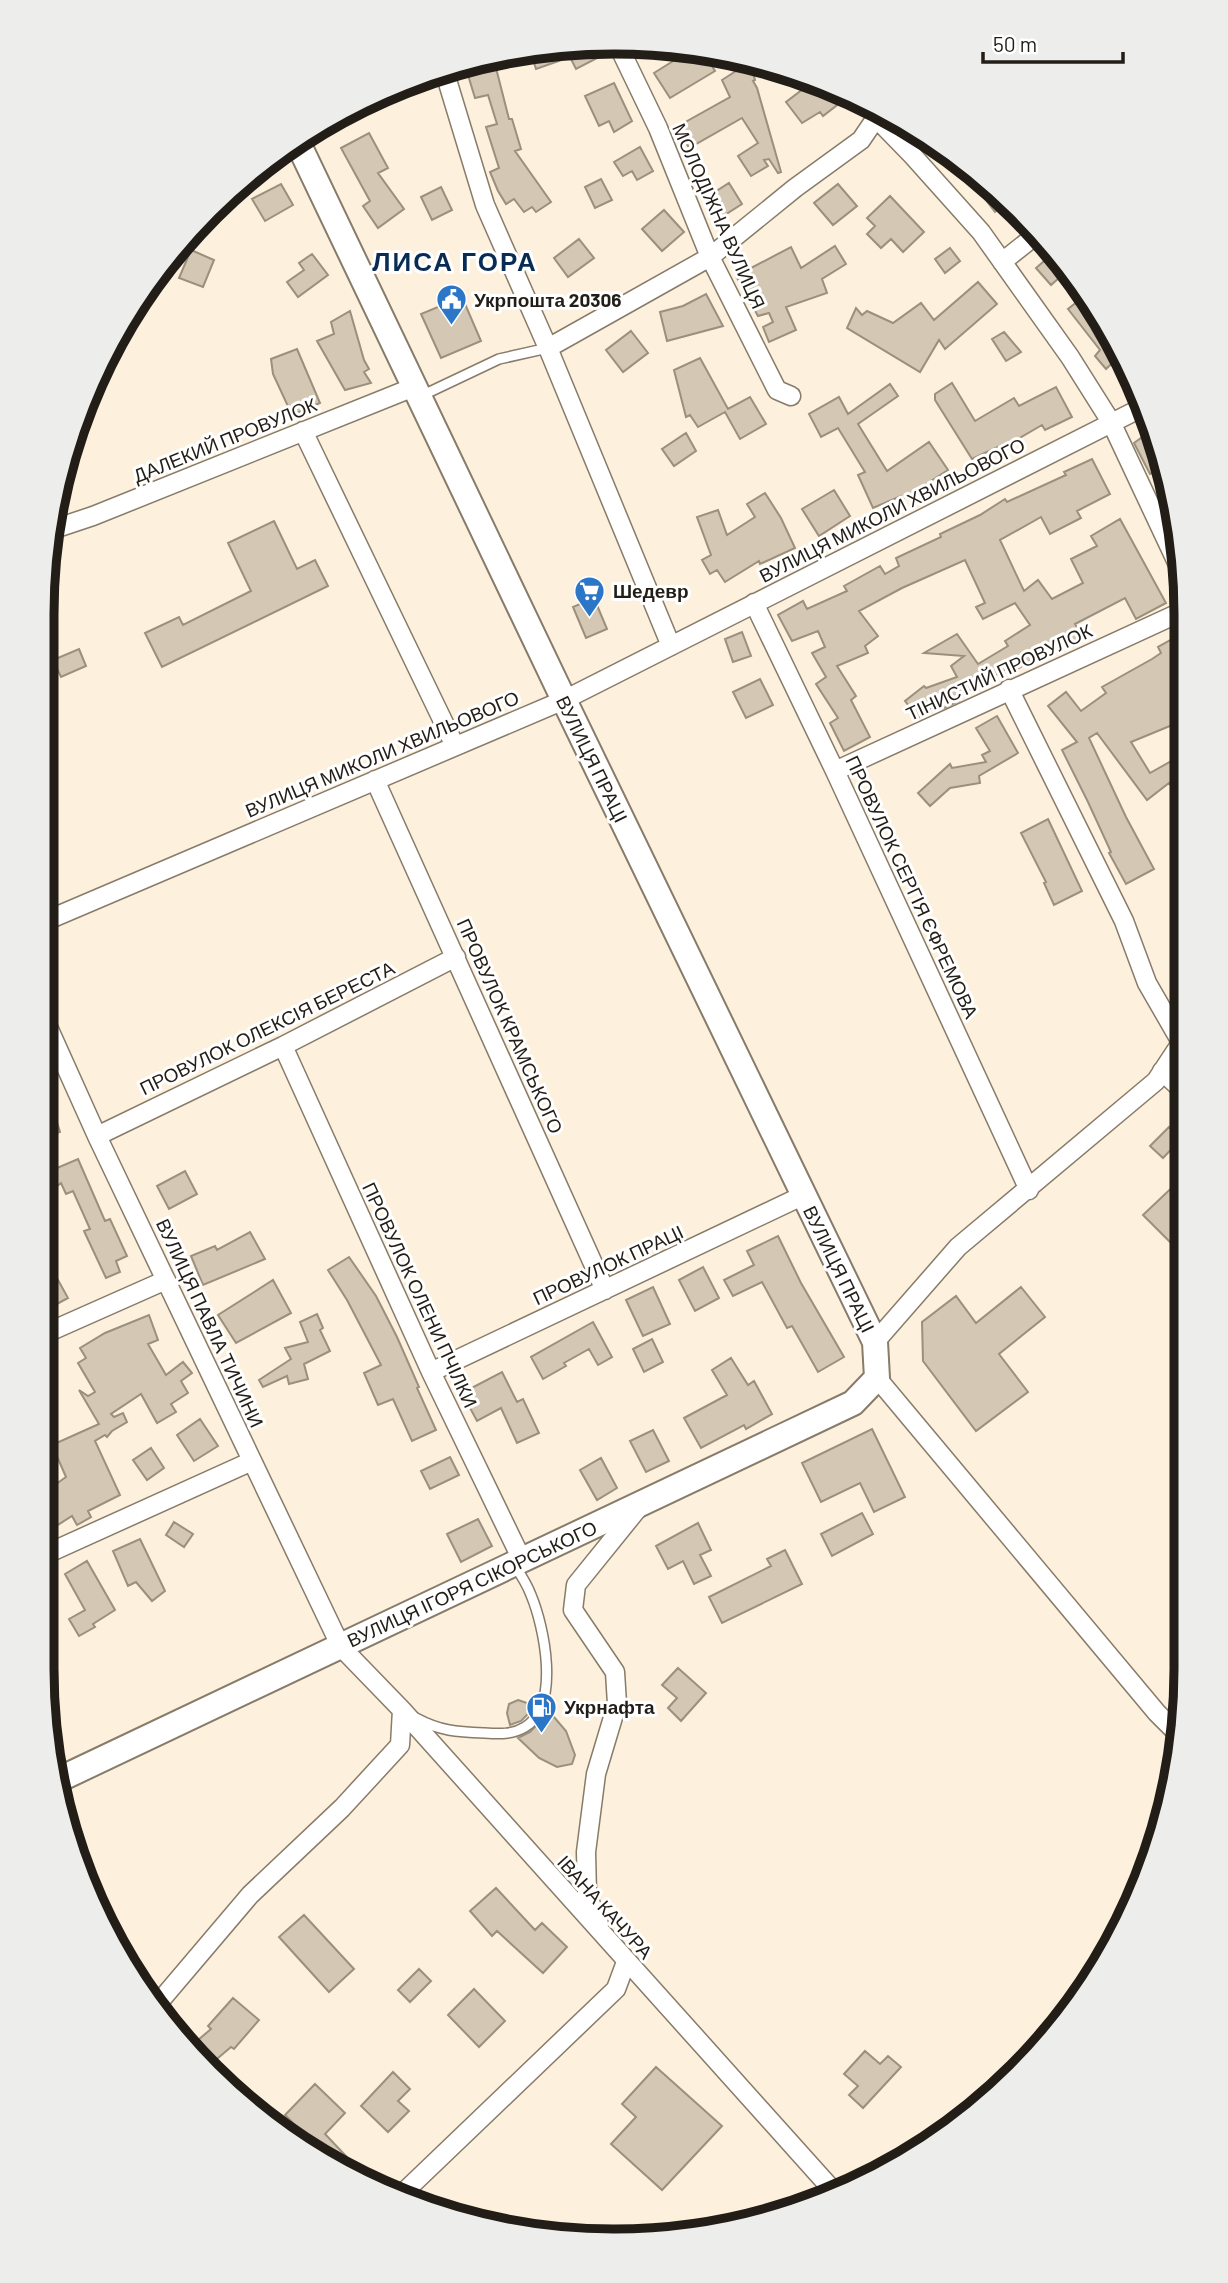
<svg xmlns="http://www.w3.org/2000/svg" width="1228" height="2283" viewBox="0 0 1228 2283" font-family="Barlow,sans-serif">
<rect width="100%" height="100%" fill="#fdf0dc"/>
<path fill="#d4c7b4" stroke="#9b8f7d" stroke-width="2" d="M576,43L598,44L603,55L576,69L570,57L536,69L531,53Z
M694,48L702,50L715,71L670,98L654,73Z
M750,62L755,80L753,81L757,88L781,172L778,173L769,159L764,160L768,166L751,176L738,156L758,143L742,118L689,148L680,131V125L730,97L722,80Z
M496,68L509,119H512L521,149L515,151L551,202L536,212L532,207L524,212L514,199L506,204L498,191L490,172L499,168L486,127L497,124L488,95L475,98L468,75Z
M789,70L829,87L841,102L823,116L820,112L802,123L786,102L803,89Z
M614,83L632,121L614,132L609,121L599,126L585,96Z
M369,133L388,168L378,173L404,209L378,228L363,206L370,201L341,148Z
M640,147L653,171L637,180L632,171L623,176L614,162Z
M601,179L612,200L595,208L585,187Z
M729,183L742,204L720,218L707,197Z
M281,184L293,205L265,221L252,199Z
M838,184L857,206L833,225L814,203Z
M441,187L452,210L432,220L421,197Z
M994,187L1008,203L995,212L982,195Z
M890,196L924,232L903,252L891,239L881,248L867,234L875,226L867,218Z
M664,210L684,232L662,251L642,229Z
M579,239L594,258L568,277L554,258Z
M835,246L846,264L822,279L827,293L786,307L796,330L769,342L763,327L773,322L769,313L758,316L736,276L791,247L801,268Z
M950,248L960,261L945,273L935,259Z
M191,250L214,260L203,287L179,278Z
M312,254L328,275L298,297L287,282L304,270L299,263Z
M1052,254L1067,271L1051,285L1036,268Z
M978,282L997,304L945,349L939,340L920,372L847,328L856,308L862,315L867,311L893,323L921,303L934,320Z
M706,294L723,326L667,341L660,312L683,306Z
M1087,294L1121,355L1106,369L1095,356L1100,350L1068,309Z
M462,297L481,341L441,358L421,314Z
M350,311L364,360L369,369L364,372L371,383L345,390L317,341L334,334L331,322Z
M631,331L648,353L623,372L606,350Z
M1004,332L1021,352L1006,361L992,339Z
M297,349L320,403L292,415L273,374L271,359Z
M700,358L728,409L750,397L766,424L740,439L725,412L698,427L690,415L686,417L674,370Z
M952,383L975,421L1014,398L1019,406L1056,387L1072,417L1045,430L1042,425L1006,446L1004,444L972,459L935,400V394Z
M890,384L898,396L858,424L887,471L929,442L948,470L903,499L901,496L873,508L858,475L865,472L838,428L821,437L809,414L839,397L848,414Z
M1152,430L1162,469L1150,474L1134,443Z
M686,433L696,451L674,466L662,449Z
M1092,459L1110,494L1077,511L1081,518L1050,534L1041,517L1000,540L1024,591L1038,580L1052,599L1083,583L1071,559L1097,546L1091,536L1120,519L1166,603L1136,619L1125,598L1075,624L1082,637L1057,652L1054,646L1011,673L1008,668L957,698L959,701L942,709L939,702L918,718L905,701L924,686L926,688L957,677L951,666L964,656L924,653L957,634L978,664L1008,646L1005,641L1030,625L1015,603L983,619L976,607L985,603L965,560L902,588L859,611L878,636L865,646L868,653L837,666L856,696L851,700L870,737L844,751L830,723L838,718L816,684L826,677L812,653L825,647L818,631L792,641L778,615L803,601L807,609L847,591L844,586L880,566L885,574L899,566L896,558L941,537L940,534L980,515L1005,499L1007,502L1066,475L1064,472Z
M834,490L850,516L819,536L802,509Z
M765,493L781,518L795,548L760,564L759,561L725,582L717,570L710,574L702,560L711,555L697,517L718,510L727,535L755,517L747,504Z
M274,521L297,569L315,560L328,586L162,667L145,633L179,617L183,625L251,591L228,543Z
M594,598L607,629L586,638L573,607Z
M742,632L751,656L733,662L725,639Z
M1176,637L1181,648L1182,721L1131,742L1150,773L1182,755V779L1171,786L1169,783L1147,800L1097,733L1089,738L1126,817L1154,869L1126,884L1109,853L1111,852L1088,802L1062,750L1077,742L1048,706L1066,692L1081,711L1106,693L1102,687L1152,659L1161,653L1158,647Z
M79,649L86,666L61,677L53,660Z
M760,679L773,705L746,718L733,692Z
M997,716L1018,753L979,776L980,783L950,788L930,806L918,793L950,764L952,768L986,762L982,755L990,751L976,728Z
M1048,819L1082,891L1054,905L1044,883L1046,882L1021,833Z
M55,1116L60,1132L43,1138V1119Z
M1169,1127L1181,1139L1163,1158L1150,1146Z
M78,1159L105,1221L110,1219L127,1256L116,1261L120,1272L106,1278L84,1231L90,1229L73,1191L66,1194L61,1183L43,1197V1174Z
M185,1171L197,1194L169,1209L157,1186Z
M1183,1177V1239L1175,1247L1143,1215Z
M250,1232L265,1259L203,1285L191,1256L215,1246L217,1250Z
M778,1236L801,1283L844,1357L818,1372L792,1326L787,1328L762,1282L733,1296L724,1280L754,1265L747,1251Z
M42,1251L68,1298L42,1312Z
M349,1257L376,1296L397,1337L419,1387L417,1388L436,1430L412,1441L393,1399L378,1405L364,1373L381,1365L347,1300L328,1270Z
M703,1267L719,1298L695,1311L679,1280Z
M273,1280L291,1313L236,1343L218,1315Z
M653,1287L670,1324L643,1336L626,1300Z
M1021,1287L1045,1317L999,1354L1028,1392L976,1431L923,1361L922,1322L956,1296L976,1323Z
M317,1314L323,1328L320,1330L330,1351L304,1364L308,1379L289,1384L287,1376L263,1387L259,1380L291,1359L285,1348L308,1342L300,1322Z
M149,1315L158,1340L148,1344L166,1375L183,1362L192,1373L181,1381L188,1393L171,1404L176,1412L157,1423L141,1394L111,1414L114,1417L123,1413L127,1422L112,1431L107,1437L105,1435L95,1441L120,1495L88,1511L91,1517L77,1525L72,1516L42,1535V1494L66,1477L52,1445L99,1424L79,1390L88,1396L95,1392L78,1363L86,1358L80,1348L105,1333Z
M593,1322L612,1357L598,1365L589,1349L564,1363L566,1366L543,1379L531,1357Z
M652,1339L663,1362L644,1372L633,1349Z
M731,1358L748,1385L754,1381L772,1414L746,1429L744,1425L701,1448L684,1418L727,1395L712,1370Z
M502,1372L517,1402L523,1399L539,1433L517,1443L501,1408L477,1421L462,1393Z
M200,1419L218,1446L194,1461L177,1435Z
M872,1429L905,1497L874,1512L860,1483L821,1502L802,1463Z
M653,1430L669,1461L646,1472L630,1441Z
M151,1448L164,1468L147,1480L133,1460Z
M450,1457L459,1475L430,1489L421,1471Z
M601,1458L617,1488L597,1500L580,1470Z
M862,1513L873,1534L832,1556L821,1534Z
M478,1519L492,1546L461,1562L447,1534Z
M174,1522L193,1534L184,1547L166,1535Z
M698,1523L711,1550L700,1555L711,1576L694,1584L683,1561L668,1569L656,1546Z
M140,1539L165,1591L152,1601L136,1582L128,1586L113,1551Z
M785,1550L802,1584L722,1623L709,1597L771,1566L767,1559Z
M87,1561L115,1610L93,1624L95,1627L79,1636L69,1619L85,1610L65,1574Z
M678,1668L706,1693L681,1721L668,1708L677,1698L662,1685Z
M518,1700L533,1705L530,1712L521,1721L510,1725L507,1713L509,1704Z
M546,1712L554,1717L566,1731L575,1755L572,1764L557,1767L539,1758L518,1738L530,1732L541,1721Z
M496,1888L535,1930L542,1923L567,1947L543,1973L497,1931L492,1936L470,1911Z
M304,1915L354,1969L329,1992L279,1937Z
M419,1969L431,1981L410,2002L398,1990Z
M474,1989L505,2021L479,2047L448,2015Z
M233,1998L259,2020L234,2049L231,2047L211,2064L191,2046L211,2029L208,2026Z
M865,2051L880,2064L888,2056L901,2067L863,2108L849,2095L858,2086L844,2074Z
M656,2067L722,2126L662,2190L611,2144L636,2117L622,2104Z
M393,2072L410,2089L398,2101L409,2111L388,2132L361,2106Z
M315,2084L345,2113L325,2134L364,2175L316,2154L320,2150L285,2115Z"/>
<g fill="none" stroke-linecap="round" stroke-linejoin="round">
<defs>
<path id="service" d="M421,396L499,359L548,348
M416,1718C440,1731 457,1732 484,1733C499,1734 512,1735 525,1727C561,1705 544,1626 531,1595C527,1584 521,1575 515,1566"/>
<path id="minor" d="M618,45L658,128L710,257L777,390L791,396
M444,70L485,205L548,348L671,646
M869,105L876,118L913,156L981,232L1070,357L1111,422L1181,571
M1002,262L1036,235
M548,348L710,257L795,188L861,140L876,118
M303,431L455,746
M51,530L93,516L414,387
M754,603L835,771L1029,1190
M1009,689L1124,921L1147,983L1181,1042
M835,771L1181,612
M375,780L605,1290
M43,922L564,700L1145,406
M43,1016L97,1136L341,1647L402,1710L837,2195
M283,1046L431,1372L522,1560
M1162,1071L1183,1091
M97,1136L283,1046L456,957
M42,1335L166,1280
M875,1342L958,1247L1156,1081L1183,1040
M431,1372L804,1195
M877,1378L1157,1713L1180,1736
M42,1556L252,1461
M599,1924L587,1895L586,1852L596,1774L617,1704L615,1672L573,1610L576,1585L639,1507
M155,2007L250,1895L342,1808L400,1745L402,1710
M403,2193L616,1989L626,1962"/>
<path id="secondary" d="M60,1779L853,1403L877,1378L875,1342L564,700L297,141"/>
</defs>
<use href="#service" stroke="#877b69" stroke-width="12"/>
<use href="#minor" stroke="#877b69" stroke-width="21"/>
<use href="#secondary" stroke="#877b69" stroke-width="28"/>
<use href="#service" stroke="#fff" stroke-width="9"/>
<use href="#minor" stroke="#fff" stroke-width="18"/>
<use href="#secondary" stroke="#fff" stroke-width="24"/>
</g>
<defs>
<symbol id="civic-pin" viewBox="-11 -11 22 30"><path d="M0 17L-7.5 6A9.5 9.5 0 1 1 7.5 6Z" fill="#2b76c6" stroke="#fff"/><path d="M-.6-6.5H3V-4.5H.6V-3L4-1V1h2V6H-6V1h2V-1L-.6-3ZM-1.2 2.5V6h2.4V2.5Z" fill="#fff"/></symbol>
<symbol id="supermarket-pin" viewBox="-11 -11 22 30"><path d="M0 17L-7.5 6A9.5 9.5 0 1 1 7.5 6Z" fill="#2b76c6" stroke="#fff"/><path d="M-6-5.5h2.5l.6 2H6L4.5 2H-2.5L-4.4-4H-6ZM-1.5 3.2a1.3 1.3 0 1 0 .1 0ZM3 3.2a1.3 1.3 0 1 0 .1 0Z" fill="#fff"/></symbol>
<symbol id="fuel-pin" viewBox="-11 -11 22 30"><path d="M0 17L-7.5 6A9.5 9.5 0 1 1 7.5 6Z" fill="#2b76c6" stroke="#fff"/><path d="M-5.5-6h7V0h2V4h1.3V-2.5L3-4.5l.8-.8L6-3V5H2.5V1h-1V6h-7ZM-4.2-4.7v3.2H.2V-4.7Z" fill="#fff"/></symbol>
</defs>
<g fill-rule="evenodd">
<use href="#civic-pin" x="434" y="282" width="35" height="47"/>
<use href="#supermarket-pin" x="572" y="574" width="35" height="47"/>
<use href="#fuel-pin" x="524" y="1690" width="35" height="47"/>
</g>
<g text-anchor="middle" stroke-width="6" stroke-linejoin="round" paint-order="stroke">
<g font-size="19" fill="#221d16" stroke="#fff">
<text transform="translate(719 216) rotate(66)" y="7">МОЛОДІЖНА ВУЛИЦЯ</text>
<text transform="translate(225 440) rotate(-22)" y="7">ДАЛЕКИЙ ПРОВУЛОК</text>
<text transform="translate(892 510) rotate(-27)" y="7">ВУЛИЦЯ МИКОЛИ ХВИЛЬОВОГО</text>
<text transform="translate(999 672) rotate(-25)" y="7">ТІНИСТИЙ ПРОВУЛОК</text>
<text transform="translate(382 754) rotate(-23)" y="7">ВУЛИЦЯ МИКОЛИ ХВИЛЬОВОГО</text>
<text transform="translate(592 759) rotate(64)" y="7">ВУЛИЦЯ ПРАЦІ</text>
<text transform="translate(912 887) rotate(65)" y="7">ПРОВУЛОК СЕРГІЯ ЄФРЕМОВА</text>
<text transform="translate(510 1026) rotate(66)" y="7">ПРОВУЛОК КРАМСЬКОГО</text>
<text transform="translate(267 1028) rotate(-26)" y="7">ПРОВУЛОК ОЛЕКСІЯ БЕРЕСТА</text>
<text transform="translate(608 1265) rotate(-25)" y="7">ПРОВУЛОК ПРАЦІ</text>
<text transform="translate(839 1269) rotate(64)" y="7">ВУЛИЦЯ ПРАЦІ</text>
<text transform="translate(420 1295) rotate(65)" y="7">ПРОВУЛОК ОЛЕНИ ПЧІЛКИ</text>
<text transform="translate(210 1323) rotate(65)" y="7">ВУЛИЦЯ ПАВЛА ТИЧИНИ</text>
<text transform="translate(472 1584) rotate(-25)" y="7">ВУЛИЦЯ ІГОРЯ СІКОРСЬКОГО</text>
<text transform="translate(605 1907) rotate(48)" y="7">ІВАНА КАЧУРА</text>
</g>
<g font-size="19" font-weight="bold" fill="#221d16" stroke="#fff" text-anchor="start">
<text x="474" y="307">Укрпошта 20306</text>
<text x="613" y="598">Шедевр</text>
<text x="564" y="1714">Укрнафта</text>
</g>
<g font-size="26" font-weight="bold" letter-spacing="2" fill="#082c53" stroke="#fff">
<text x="455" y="271">ЛИСА ГОРА</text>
</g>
</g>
<path d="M0 0H1228V2283H0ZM614 54H614A560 560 0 0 1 1174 614V1669A560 560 0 0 1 614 2229H614A560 560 0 0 1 54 1669V614A560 560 0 0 1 614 54Z" fill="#ededec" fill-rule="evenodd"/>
<path fill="none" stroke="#221d16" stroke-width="9" d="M614 54H614A560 560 0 0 1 1174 614V1669A560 560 0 0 1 614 2229H614A560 560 0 0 1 54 1669V614A560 560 0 0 1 614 54Z"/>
<path d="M983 52v10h140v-10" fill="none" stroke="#221d16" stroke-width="3.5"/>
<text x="993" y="52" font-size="21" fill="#221d16" stroke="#ffffff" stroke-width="5" paint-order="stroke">50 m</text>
</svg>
